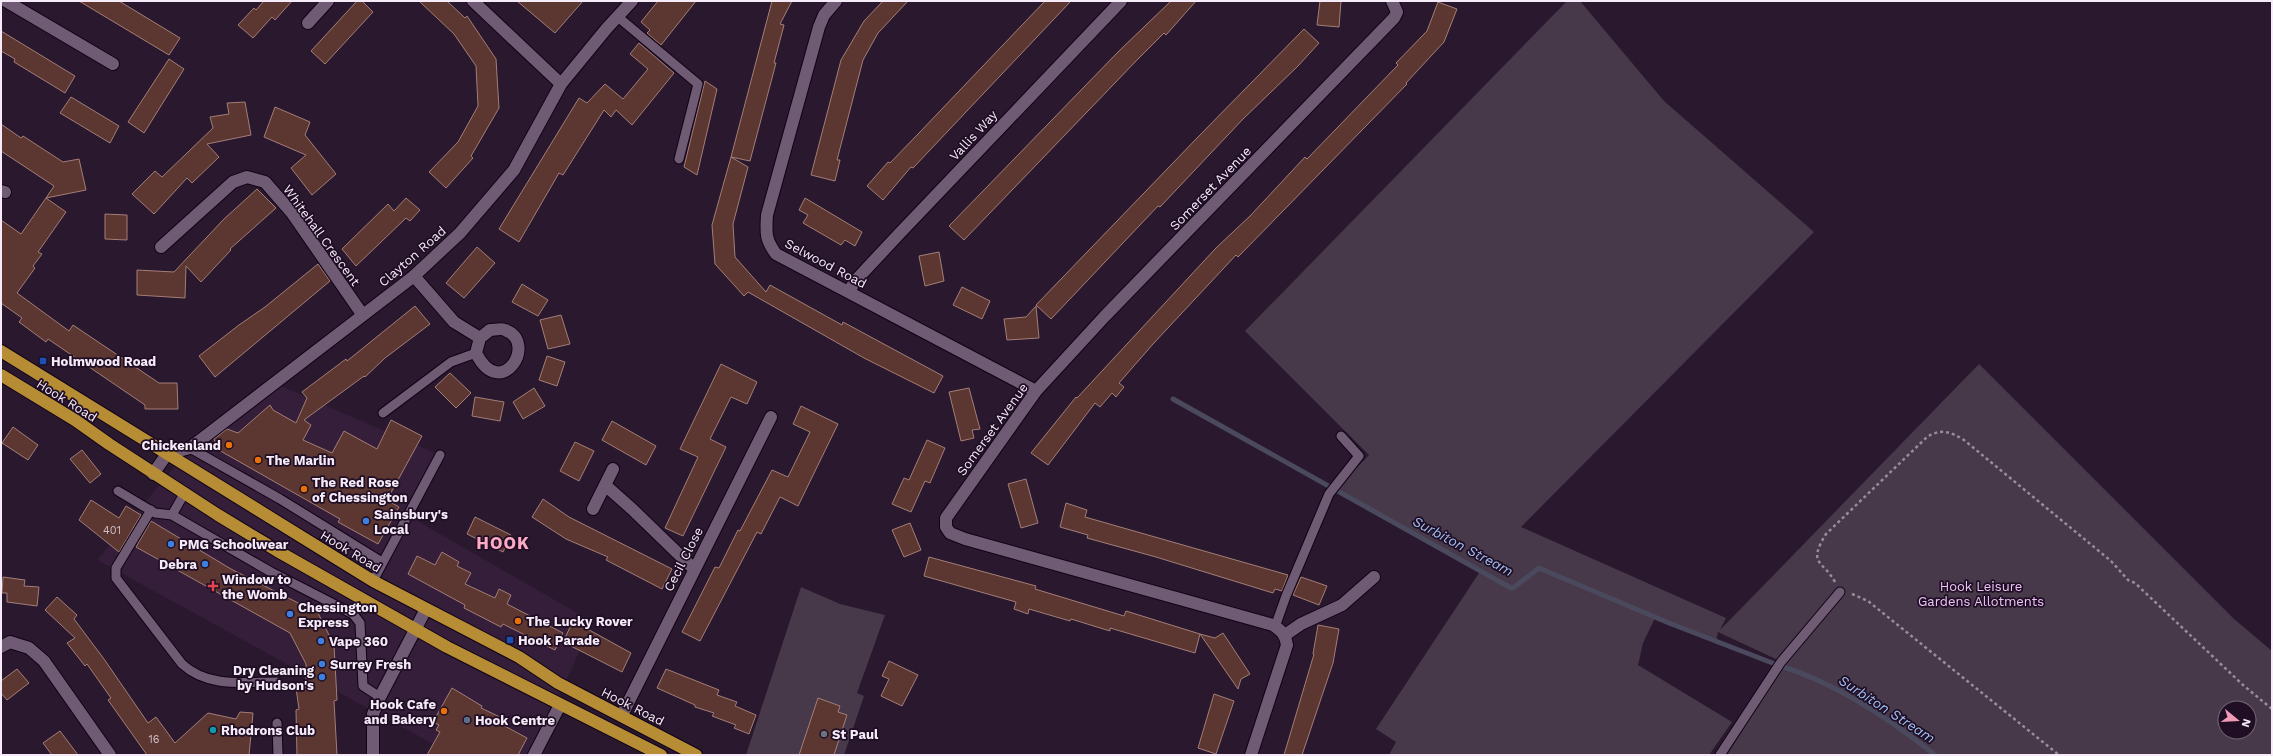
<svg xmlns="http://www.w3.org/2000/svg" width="2273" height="756" viewBox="0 0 2273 756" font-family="'Work Sans',sans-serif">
<rect width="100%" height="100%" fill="#29182e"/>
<path fill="#341e39" d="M274,383L440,455L407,515L593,622L532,755H453L97,560L190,448Z"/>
<path fill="#47394a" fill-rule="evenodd" d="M1567,1H1580L1664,101L1814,232L1521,527L1726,618L1720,630L1979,364L2234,619L2272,651V755H1727L1784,663L1718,632L1716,641L1655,618L1643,643L1638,665L1732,722L1709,755H1389L1396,742L1376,729L1481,570L1336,489L1369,455L1245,331ZM2225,708H2249V732H2225Z
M801,587L840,604L885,615L857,693L864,696L844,755H746Z"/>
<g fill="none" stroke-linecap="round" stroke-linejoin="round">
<path stroke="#4a495d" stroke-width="5" d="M1173,399L1511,588H1513L1539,568L1669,623L1775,664
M1781,666C1837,684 1889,718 1935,755"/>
</g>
<path fill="#5c3732" stroke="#a37e78" d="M79,1H119L180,38L169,55Z
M264,1H292L275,20L272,17L253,38L238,25L254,8L256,10Z
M357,1H362L373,12L325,64L311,51Z
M419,1H447L465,18L467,16L496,59L499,108L471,156L473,158L446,188L429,172L458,142L478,106L476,66L454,34Z
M517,1H583L555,33Z
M658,1H696L661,45L647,33L650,30L641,22Z
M772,1H792L780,24L784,25L774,63H776L750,161L731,157Z
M883,1H908L878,33L863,60L837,160H840L835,181L811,175L841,60L864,21Z
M1045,1H1071L913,168L911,167L883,200L867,186L888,162L890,163L919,133Z
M1171,1H1196L1166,35L1164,33L1137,60L964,240L949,226L1118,52Z
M1320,1H1341L1339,27L1317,25Z
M1438,2L1457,9L1444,42L1406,83L1407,84L1238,257L1236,255L1153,344L1119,383L1124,387L1116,397L1112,393L1100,407L1095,403L1048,465L1031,453L1076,397L1077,398L1216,248L1250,216L1305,157L1307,159L1398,65L1396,63L1427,31Z
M1304,29L1319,43L1298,66L1243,119L1160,207L1158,206L1051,319L1036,305L1198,137Z
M1,31L75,76L65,93L14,62L15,59L1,51Z
M639,43L674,73L632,125L616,110L611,117L604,110L563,175L559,173L519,242L499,229L579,98L587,103L605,84L623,99L648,69L630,54Z
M169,59L184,69L144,133L128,122Z
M705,81L717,89L697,175L684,167Z
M71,97L119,126L110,143L60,113Z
M245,102L251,135L207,144L219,157L192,183L187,178L154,214L132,194L155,171L162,177L213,128L210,117L229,114L227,103Z
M275,107L310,122L305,135L336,174L312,195L291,168L306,155L264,137Z
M1,124L21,138L23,136L63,162L79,159L86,190L46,198L54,186L1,151Z
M731,157L748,167L733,224L735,257L766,292L770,285L842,325L843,322L943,376L934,393L864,358L748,292L744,296L715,264L712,225Z
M257,189L276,208L230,249L231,250L201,282L186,266L185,298L137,295V270L174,272L224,219Z
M46,198L66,212L38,252L42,254L33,266L35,268L17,293L69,331L73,325L159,383H177L178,409H145V405L48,339L46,342L19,322L22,318L1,303V220L21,234Z
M406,198L420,210L410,221L406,218L356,266L342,249L388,204L394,211Z
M805,198L862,232L855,246L845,240L841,245L803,223L808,215L799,210Z
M105,214L127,215V240L105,239Z
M477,247L495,263L464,298L446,283Z
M939,252L944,281L925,286L919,256Z
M318,264L330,281L215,377L199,356L239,325L265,307Z
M522,284L548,300L538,316L512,302Z
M962,287L990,301L982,319L953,305Z
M415,306L430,324L385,358L365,377L364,376L304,420L311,425L303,440L332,453L344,431L377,449L391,420L422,436L387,500L399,507L378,544L338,522L340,519L217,449L214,439L227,429L238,433L270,405L273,410L296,423L307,398L302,392L346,359L347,361Z
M1036,306L1039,338L1007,340L1004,319L1026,317Z
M561,315L570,344L548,349L540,320Z
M547,356L565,362L557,386L539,380Z
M721,364L757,382L747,404L731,397L710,439L726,447L683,536L665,528L698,457L680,449Z
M450,373L471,393L456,408L435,387Z
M534,388L545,406L523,419L513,402Z
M969,388L980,429L972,430L974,438L961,441L949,392Z
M475,397L504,402L500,421L472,416Z
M801,406L838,424L798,506L780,497L761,534L757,532L700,641L682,632L715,567L719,568L738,530L740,531L772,470L788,477L810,432L793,424Z
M612,421L656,446L646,465L602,440Z
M13,427L38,445L28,460L2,443Z
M927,440L945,448L930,483L925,481L911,512L892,504L904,478L909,480Z
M575,442L594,451L579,481L560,471Z
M82,450L101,474L90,483L70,459Z
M1026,479L1038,523L1021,528L1008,484Z
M543,499L569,517L672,569L662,589L606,560L608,557L566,539L532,517Z
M91,500L119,518L126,506L141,515L119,552L79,520Z
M1066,503L1087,510L1085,517L1288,575L1282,591L1275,589L1273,593L1156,557L1087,538L1088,535L1060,527Z
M475,517L511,535L503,552L467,534Z
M151,521L231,569L318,613L334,645L337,700L334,701L337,755H297L296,710L299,709L296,688L306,687V664L290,633L136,547Z
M910,523L921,550L904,557L892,530Z
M442,552L459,562L457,566L471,573L465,584L495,598L499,589L511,595L507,604L563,633L555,650L503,624L501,627L464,608L465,605L408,574L417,556L435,565Z
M929,557L1036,586L1035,589L1124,616L1126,611L1200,634L1195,653L1110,628V631L1071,619L1070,621L1029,609L1028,614L1014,609L1016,602L924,576Z
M3,577L25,580L24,586L39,587L37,606L7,602V593H2Z
M1301,577L1327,586L1319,605L1293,595Z
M57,597L77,615L74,619L104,659L148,723L156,717L175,743L208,713L236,719L240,712L253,713L249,755H147L108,700L111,698L87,664L85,666L67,643L75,638L45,610Z
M573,621L631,653L622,672L563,642Z
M1318,625L1339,629L1333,663L1302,755H1284L1314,654H1313Z
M1223,633L1250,674L1241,679L1238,689L1200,634L1215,638Z
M889,661L918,675L902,706L881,696L889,679L882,676Z
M17,669L29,683L7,700L1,693V681Z
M666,669L719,690L717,695L737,702L735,706L756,715L749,734L734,728L736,725L712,716L714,713L695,707V705L657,688Z
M452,688L482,706L481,708L502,718L499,723L527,738L518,755H427L440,732L436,730L439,725L433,722Z
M1214,694L1234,701L1216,754L1198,748Z
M818,698L840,706L838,712L847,715L834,755H799Z
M60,731L78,755H52L43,743Z"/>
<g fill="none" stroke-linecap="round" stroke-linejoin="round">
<defs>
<path id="service" d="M618,17L698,84L679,159
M383,413L451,362L476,353
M190,448L280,499L382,562
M118,491L155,513L172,515L271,572L353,614L360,623L363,686L380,697
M151,510L116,568V578L182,664C208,688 244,682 277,682
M172,515L184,494
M373,581L440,455
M1275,627L1286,596L1329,494L1359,456L1341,436
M277,723L278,755
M1720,755L1781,662L1840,592"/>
<path id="minor" d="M6,1L113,64
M473,1L561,84
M836,1L824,15L819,27L767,215C766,233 765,239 776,254L1036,391
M308,23L328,1
M1,191L5,192
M161,247L233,182L247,177L265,182L292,213L362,314
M414,276L454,322L480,338L490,330C494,330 501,328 505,330C539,342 501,403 476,353L480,338
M849,291L856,280L899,234L1121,1
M605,485L632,509L694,569
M593,509L613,469
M1285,635L1301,624L1342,605L1374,577
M1,647L10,642L29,648L44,661L110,755
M622,715L771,417
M373,755V714L380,697L426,609
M534,755L560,705
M1251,755L1287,645C1285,634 1282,631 1273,625L965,539L950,533L946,527V518L1036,391L1105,316L1394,18L1397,12L1392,1"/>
<path id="tertiary" d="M153,474L167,454L190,448L414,276L460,233L514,170L561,84L607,28L632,1"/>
<path id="trunk" d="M1,351L373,581L519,657L558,683L696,755
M1,375L75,420L109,444L218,515L281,553L447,647L661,755"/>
</defs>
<use href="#service" stroke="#110315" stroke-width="11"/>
<use href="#minor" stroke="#110315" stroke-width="14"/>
<use href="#tertiary" stroke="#110315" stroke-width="14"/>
<use href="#trunk" stroke="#110315" stroke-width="14"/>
<path stroke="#998c9d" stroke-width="2.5" stroke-dasharray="3 3" stroke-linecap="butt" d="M1835,582C1823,560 1807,565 1826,534L1927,437C1941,428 1951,432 1964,440L2111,561L2128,580L2135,583L2243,685L2272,709
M1852,594L1868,601L2059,755"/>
<use href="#service" stroke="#705b75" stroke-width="9"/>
<use href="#minor" stroke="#705b75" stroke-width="12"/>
<use href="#tertiary" stroke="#705b75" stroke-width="12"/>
<use href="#trunk" stroke="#b68c35" stroke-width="12"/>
</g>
<g fill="#1a4fb4" stroke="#1f0e24" stroke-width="1.5">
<rect x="39" y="357" width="8" height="8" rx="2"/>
<rect x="506" y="636" width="8" height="8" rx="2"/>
</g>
<g fill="#e8710a" stroke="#1f0e24" stroke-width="1.5">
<circle cx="229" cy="445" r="4"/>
<circle cx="258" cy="460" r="4"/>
<circle cx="304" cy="489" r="4"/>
<circle cx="518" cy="621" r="4"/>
<circle cx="444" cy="711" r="4"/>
</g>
<g fill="#3f7fe0" stroke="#1f0e24" stroke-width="1.5">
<circle cx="366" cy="521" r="4"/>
<circle cx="171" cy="544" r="4"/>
<circle cx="205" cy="564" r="4"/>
<circle cx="290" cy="614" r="4"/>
<circle cx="321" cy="641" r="4"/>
<circle cx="322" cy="664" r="4"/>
<circle cx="322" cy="677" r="4"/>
</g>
<path fill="#e0444e" stroke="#1f0e24" stroke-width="1.5" d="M211 580h4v4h4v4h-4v4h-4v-4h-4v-4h4z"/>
<circle fill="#5c6f8a" stroke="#1f0e24" stroke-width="1.5" cx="467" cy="720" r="4"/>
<circle fill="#0f9aa8" stroke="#1f0e24" stroke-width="1.5" cx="213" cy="730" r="4"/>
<circle fill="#6b7280" stroke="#1f0e24" stroke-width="1.5" cx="824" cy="734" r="4"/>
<g text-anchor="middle" stroke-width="3.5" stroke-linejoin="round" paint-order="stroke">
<g font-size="11" fill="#d0bec7">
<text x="112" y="534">401</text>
<text x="154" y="743">16</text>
</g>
<g font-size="13" fill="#f6ebf9" stroke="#1f0e24">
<text transform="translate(973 135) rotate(-47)" y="5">Vallis Way</text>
<text transform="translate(1210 188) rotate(-46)" y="5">Somerset Avenue</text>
<text transform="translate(322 235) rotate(54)" y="5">Whitehall Crescent</text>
<text transform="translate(412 256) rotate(-41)" y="5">Clayton Road</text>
<text transform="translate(826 263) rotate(28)" y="5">Selwood Road</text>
<text transform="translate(67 400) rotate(32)" y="5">Hook Road</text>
<text transform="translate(992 429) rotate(-54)" y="5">Somerset Avenue</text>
<text transform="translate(351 551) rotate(31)" y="5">Hook Road</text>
<text transform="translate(683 559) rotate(-63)" y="5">Cecil Close</text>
<text transform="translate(633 706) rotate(27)" y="5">Hook Road</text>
</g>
<g font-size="13" font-weight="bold" fill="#f6ebf9" stroke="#1f0e24" text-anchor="start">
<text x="51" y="366">Holmwood Road</text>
<text x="221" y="450" text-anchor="end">Chickenland</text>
<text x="266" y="465">The Marlin</text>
<text x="312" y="487">The Red Rose<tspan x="312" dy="15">of Chessington</tspan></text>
<text x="374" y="519">Sainsbury's<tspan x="374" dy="15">Local</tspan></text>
<text x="179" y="549">PMG Schoolwear</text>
<text x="197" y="569" text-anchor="end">Debra</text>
<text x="222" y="584">Window to<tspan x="222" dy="15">the Womb</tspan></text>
<text x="298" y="612">Chessington<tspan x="298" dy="15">Express</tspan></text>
<text x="526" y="626">The Lucky Rover</text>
<text x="518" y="645">Hook Parade</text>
<text x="329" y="646">Vape 360</text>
<text x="330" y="669">Surrey Fresh</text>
<text x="314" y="675" text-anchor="end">Dry Cleaning<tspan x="314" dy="15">by Hudson's</tspan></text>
<text x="436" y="709" text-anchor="end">Hook Cafe<tspan x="436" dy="15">and Bakery</tspan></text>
<text x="475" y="725">Hook Centre</text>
<text x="221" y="735">Rhodrons Club</text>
<text x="832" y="739">St Paul</text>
</g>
<g font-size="13" fill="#efc5f9" stroke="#1f0e24">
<text x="1981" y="591">Hook Leisure<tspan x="1981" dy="15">Gardens Allotments</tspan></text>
</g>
<g font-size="14" font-style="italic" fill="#a0c0f5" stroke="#1f0e24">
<text transform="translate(1463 546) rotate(28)" y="5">Surbiton Stream</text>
<text transform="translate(1887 709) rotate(33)" y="5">Surbiton Stream</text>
</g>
<g font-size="17" font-weight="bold" letter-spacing="1" fill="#fdabc5" stroke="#1f0e24">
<text x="503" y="549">HOOK</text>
</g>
</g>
<rect width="2273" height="756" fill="none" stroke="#f6ebf9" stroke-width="4"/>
<g transform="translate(2237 720) rotate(108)"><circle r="19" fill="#1f0e24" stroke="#756679"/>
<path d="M0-3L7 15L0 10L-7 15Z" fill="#f09ab5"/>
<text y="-6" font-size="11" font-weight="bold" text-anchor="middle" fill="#f6ebf9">N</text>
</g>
</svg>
